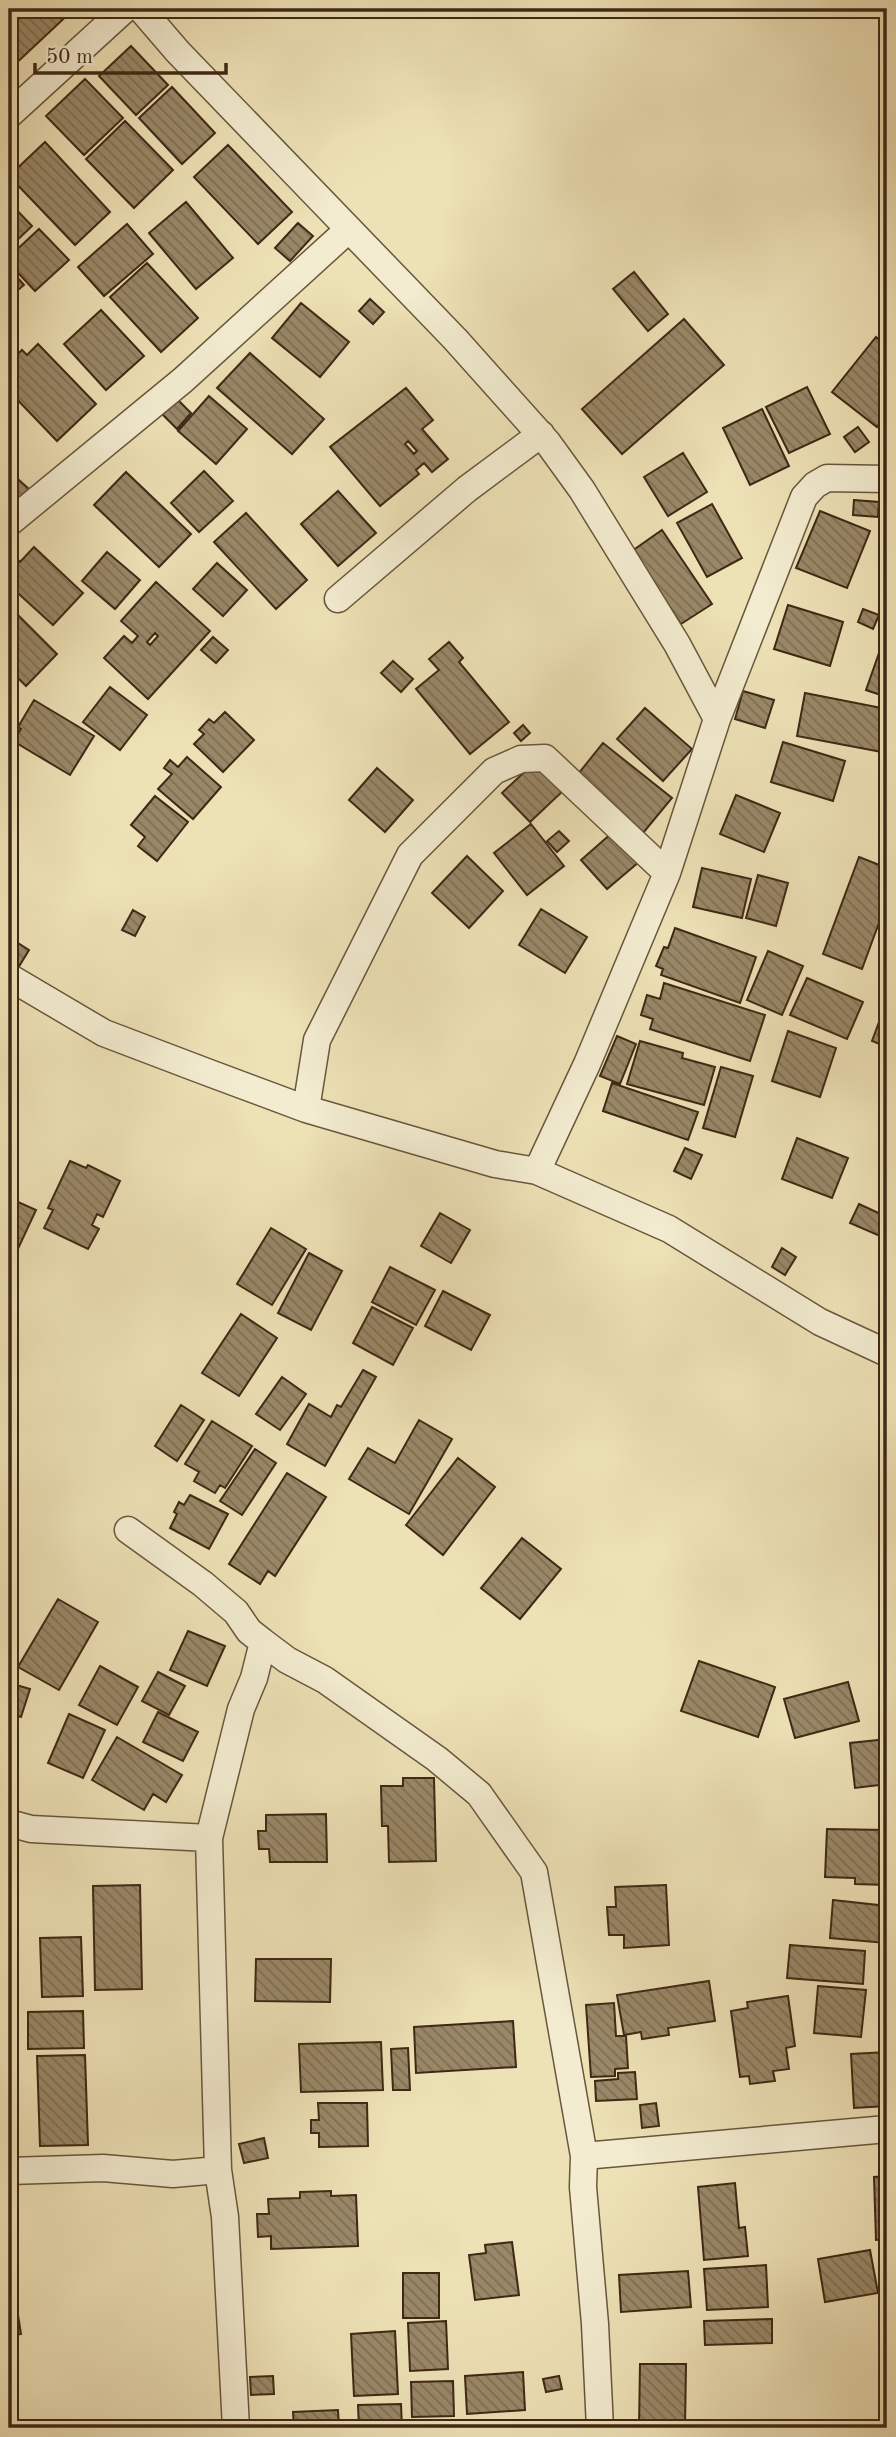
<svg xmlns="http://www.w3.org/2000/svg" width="896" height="2437" viewBox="0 0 896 2437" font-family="'Old Standard TT',serif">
<defs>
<pattern id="building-back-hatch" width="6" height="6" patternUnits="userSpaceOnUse" patternTransform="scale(1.75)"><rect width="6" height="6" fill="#998868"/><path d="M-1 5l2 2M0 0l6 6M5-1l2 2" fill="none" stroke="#7e6f54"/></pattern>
</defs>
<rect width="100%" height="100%" fill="#ede1b6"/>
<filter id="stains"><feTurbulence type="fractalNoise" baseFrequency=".00286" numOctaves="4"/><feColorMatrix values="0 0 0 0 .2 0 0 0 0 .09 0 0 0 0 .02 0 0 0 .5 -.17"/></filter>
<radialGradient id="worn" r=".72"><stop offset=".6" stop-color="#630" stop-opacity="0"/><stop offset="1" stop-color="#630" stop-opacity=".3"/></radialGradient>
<path fill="url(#building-back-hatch)" stroke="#3f2814" stroke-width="2" fill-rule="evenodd" d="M9,9H74L9,70Z
M131,46L168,85L136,115L99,76Z
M85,79L123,118L84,155L46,116Z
M172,87L215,133L182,164L139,118Z
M125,121L173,170L134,208L86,159Z
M45,142L110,212L75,245L9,176Z
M228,145L292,212L258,244L194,177Z
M9,202L32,226L9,248Z
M186,202L233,258L196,289L149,233Z
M298,223L313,236L290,261L275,248Z
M127,224L153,254L104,296L78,267Z
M39,229L69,260L35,291L9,263V257Z
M147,263L198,318L161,352L110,297Z
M9,268L24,285L11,296L9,294Z
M634,272L668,314L648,331L613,289Z
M9,298L17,307L9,314Z
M370,299L384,312L373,324L359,311Z
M301,303L349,342L320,377L272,338Z
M101,310L144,356L106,390L64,344Z
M684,319L724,365L622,454L582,409Z
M876,337L887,346V393L879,402L887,409V415L877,427L832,392Z
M38,344L96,404L57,441L9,391V362L22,350L27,355Z
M250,353L324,419L292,454L217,388Z
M807,387L830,434L789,453L766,407Z
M406,388L433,420L422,429L448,459L432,472L424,463L416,470L419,474L380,506L330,447ZM408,441L417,451L414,454L405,444Z
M209,396L247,429L216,464L178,431Z
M177,399L191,413L177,429L162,414Z
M762,409L789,466L750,485L723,428Z
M858,427L869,442L855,452L844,437Z
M683,453L707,492L668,516L644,477Z
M9,471L29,489L9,510Z
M204,471L233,501L199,532L171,503Z
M126,472L191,534L159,567L94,505Z
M338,491L376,533L338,566L301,524Z
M854,500L879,502L878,517L853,515Z
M884,502H887V517L883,516Z
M712,504L742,558L707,577L677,523Z
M820,511L870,531L847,588L796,568Z
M246,513L307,580L276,609L214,542Z
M662,530L712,604L681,624L632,551Z
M34,547L83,593L53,625L9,585V565L16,558L20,562Z
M107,552L140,580L115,609L82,581Z
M886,558H887V577L881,575Z
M217,563L247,590L223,616L193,589Z
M156,582L210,631L148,699L104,658L124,636L132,643L138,636L121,621ZM155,633L158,636L150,645L147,642Z
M788,605L843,622L830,666L774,649Z
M9,606L57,654L26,686L9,669Z
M863,609L879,615L873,629L858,622Z
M213,637L228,650L216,663L201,650Z
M449,642L463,658L459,662L509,722L470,754L416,689L439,670L429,659Z
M879,653L887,656V697L866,690Z
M393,661L413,679L401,692L381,673Z
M110,687L147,715L120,750L83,722Z
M743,691L774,700L765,728L735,719Z
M805,693L887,709V753L797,736Z
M34,700L94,736L70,775L13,741L21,729L18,727Z
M645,708L692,749L663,781L617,739Z
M225,712L254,740L223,772L194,744L204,734L199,730L209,719L214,723Z
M523,725L530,733L521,741L514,733Z
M783,742L845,761L833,801L771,782Z
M603,743L672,798L643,833L574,779Z
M187,757L221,787L193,819L158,789L172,774L164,768L170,760L178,767Z
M537,760L565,789L530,822L502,793Z
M377,768L413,800L385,832L349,800Z
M736,795L780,813L764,852L720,834Z
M155,796L188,822L157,861L138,846L145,837L131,825Z
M531,824L564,866L527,895L494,853Z
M559,831L569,841L557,852L547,841Z
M613,832L639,862L607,889L581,860Z
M467,856L503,891L469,928L432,893Z
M859,857L887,868V901L862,969L823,954Z
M702,868L751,879L742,918L693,907Z
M758,875L788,883L776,926L746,918Z
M541,909L587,937L565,973L519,945Z
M133,910L145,917L135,936L122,930Z
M675,928L756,957L740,1003L661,975L663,969L656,966L664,947L668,948Z
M18,943L29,950L18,968L9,962V957Z
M768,951L803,966L782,1015L747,1000Z
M807,978L863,1002L847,1039L790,1015Z
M664,983L765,1015L750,1061L650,1029L653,1019L641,1015L647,995L660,999Z
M886,1003H887V1047L872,1041Z
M788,1031L836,1048L820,1097L772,1081Z
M617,1036L636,1044L620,1084L600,1076Z
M640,1041L683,1053L682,1058L715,1067L704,1105L627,1084Z
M721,1067L753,1076L735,1137L703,1128Z
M612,1083L698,1112L688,1140L603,1111Z
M797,1138L848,1158L832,1198L782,1179Z
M685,1148L702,1155L691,1179L674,1171Z
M70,1161L86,1168L88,1165L120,1181L103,1217L97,1214L92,1225L99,1229L88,1249L44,1228L53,1210L48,1208Z
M9,1198L36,1210L17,1251L9,1247Z
M859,1204L887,1217V1239L850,1223Z
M440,1213L470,1230L451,1263L421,1246Z
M271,1228L306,1249L272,1305L237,1284Z
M782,1248L796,1257L785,1275L772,1267Z
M309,1253L342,1271L311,1330L278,1313Z
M390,1267L435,1290L416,1325L372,1302Z
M443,1291L490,1315L471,1350L425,1326Z
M372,1307L413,1328L393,1365L353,1343Z
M241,1314L277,1338L239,1396L202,1373Z
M363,1370L376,1377L325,1466L287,1444L309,1404L331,1417L337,1405L341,1407Z
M282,1377L306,1394L280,1430L256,1414Z
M181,1405L204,1420L177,1461L155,1446Z
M419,1420L452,1439L409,1514L349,1479L368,1448L395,1463Z
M212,1421L252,1446L225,1488L220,1485L215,1493L194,1481L199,1472L185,1464Z
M255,1449L276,1463L242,1515L220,1501Z
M458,1458L495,1487L443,1555L406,1525Z
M287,1473L326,1497L275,1576L268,1571L260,1584L229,1564Z
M190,1495L228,1514L209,1549L170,1528L177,1514L174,1512L179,1502L184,1505Z
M522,1538L561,1569L520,1619L481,1588Z
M58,1599L98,1622L59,1690L18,1667Z
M188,1631L225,1646L207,1686L170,1670Z
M699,1661L775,1687L758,1737L681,1711Z
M100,1666L138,1687L117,1725L79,1705Z
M158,1672L185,1686L169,1715L142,1701Z
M848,1682L859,1721L795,1738L784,1699Z
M9,1683L30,1689L21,1717L9,1713Z
M158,1712L198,1732L183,1761L143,1742Z
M69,1714L105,1730L83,1778L48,1763Z
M9,1718H14L9,1765Z
M117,1737L182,1775L166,1802L153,1794L144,1810L92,1780Z
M887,1739V1784L855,1788L850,1743Z
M403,1778H434L436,1861L389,1862L388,1826H382L381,1786H403Z
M326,1814L327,1862H270L269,1849H259L258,1831H266V1815Z
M827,1829L887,1830V1885L855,1884V1878L825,1877Z
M9,1846H12V1878H9Z
M140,1885L142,1989L95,1990L93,1886Z
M666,1885L669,1945L624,1948V1935H609L607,1907H616L615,1887Z
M833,1900L887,1906L886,1943L830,1938Z
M81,1937L83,1996L42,1997L40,1938Z
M790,1945L865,1951L863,1984L787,1978Z
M256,1959H331L330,2002L255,2001Z
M709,1981L715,2021L668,2028L669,2035L642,2039L641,2032L624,2035L617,1995Z
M818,1986L866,1990L861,2037L814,2033Z
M788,1996L795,2046L786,2048L789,2069L773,2071L775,2081L750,2084L749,2076L740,2077L731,2011L748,2008L747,2002Z
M614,2003L616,2036H626L628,2068L615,2069V2076L591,2077L586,2005Z
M14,2011L15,2063H9V2012Z
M83,2011L84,2048L28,2049V2012Z
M513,2021L516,2067L416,2073L414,2027Z
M381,2042L383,2090L301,2092L299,2044Z
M408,2048L410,2090H393L391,2049Z
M887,2052V2106L854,2108L851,2054Z
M85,2055L88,2145L40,2146L37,2056Z
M635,2072L637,2099L596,2101L595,2081L618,2079V2073Z
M318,2103H367L368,2146L319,2147V2133H311V2120H319Z
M656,2103L659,2126L642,2128L640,2105Z
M264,2138L268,2158L244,2163L239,2144Z
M887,2176V2239L876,2240L874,2177Z
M735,2183L739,2228L745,2227L748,2256L704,2260L698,2187Z
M331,2191V2196L356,2195L358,2246L271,2249V2236L258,2237L257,2214H269L268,2199L300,2198V2192Z
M512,2242L519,2295L475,2300L469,2255L486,2253L485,2245Z
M870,2250L878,2293L825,2302L818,2259Z
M766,2265L768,2307L707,2310L704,2269Z
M688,2271L691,2307L621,2312L619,2275Z
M403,2273H439V2318H403Z
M9,2277H12L21,2334L9,2336Z
M772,2319V2343L705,2345L704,2321Z
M446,2321L448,2369L410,2371L408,2323Z
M395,2331L398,2394L354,2396L351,2334Z
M640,2364H686L685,2428H639Z
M523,2372L525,2410L467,2414L465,2376Z
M273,2376L274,2394L251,2395L250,2377Z
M559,2376L562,2389L546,2392L543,2379Z
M453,2381L454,2416L412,2417L411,2382Z
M9,2384L14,2385L13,2428H9Z
M401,2404L402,2428H359L358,2405Z
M338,2410L339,2428H294L293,2412Z
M442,2424V2428H411V2426Z"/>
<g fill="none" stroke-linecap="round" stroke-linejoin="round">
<defs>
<path id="street" d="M141,9L178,52L455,339L548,443L582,490L677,644L717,719
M9,115L125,9
M9,523L183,380L349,229
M338,599L467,489L541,434
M9,977L104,1033L204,1071L306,1109L495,1164L537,1171L669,1229L820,1322L887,1353
M306,1109L317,1040L410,855L494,771L521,759L545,758L667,873
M537,1171L587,1064L667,873L717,719L804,497L815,485L827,478L887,479
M128,1530L203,1584L236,1612L249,1631L263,1642L287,1660L325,1680L437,1759L479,1794L534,1872L584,2156L583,2187L595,2324L600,2428
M9,1823L31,1829L209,1838
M584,2156L887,2129
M9,2171L103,2168L173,2174L218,2170
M236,2428L225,2217L218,2170L209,1838L241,1709L254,1678L263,1642"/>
</defs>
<use href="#street" stroke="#6a563c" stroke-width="29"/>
<use href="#street" stroke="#f3ecd0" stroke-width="26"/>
</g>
<rect width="896" height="2437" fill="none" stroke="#ede1b6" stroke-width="35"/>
<rect x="10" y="10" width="875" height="2416" fill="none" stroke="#3f2814" stroke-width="3.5"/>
<rect x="18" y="18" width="861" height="2402" fill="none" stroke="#3f2814" stroke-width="2"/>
<path d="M35 63v10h191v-10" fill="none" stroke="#3f2814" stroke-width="3.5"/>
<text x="46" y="63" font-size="21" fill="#3f2814" stroke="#f3ecd0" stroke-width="5" paint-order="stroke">50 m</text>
<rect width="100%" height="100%" filter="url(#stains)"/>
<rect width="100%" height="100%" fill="url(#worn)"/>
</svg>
